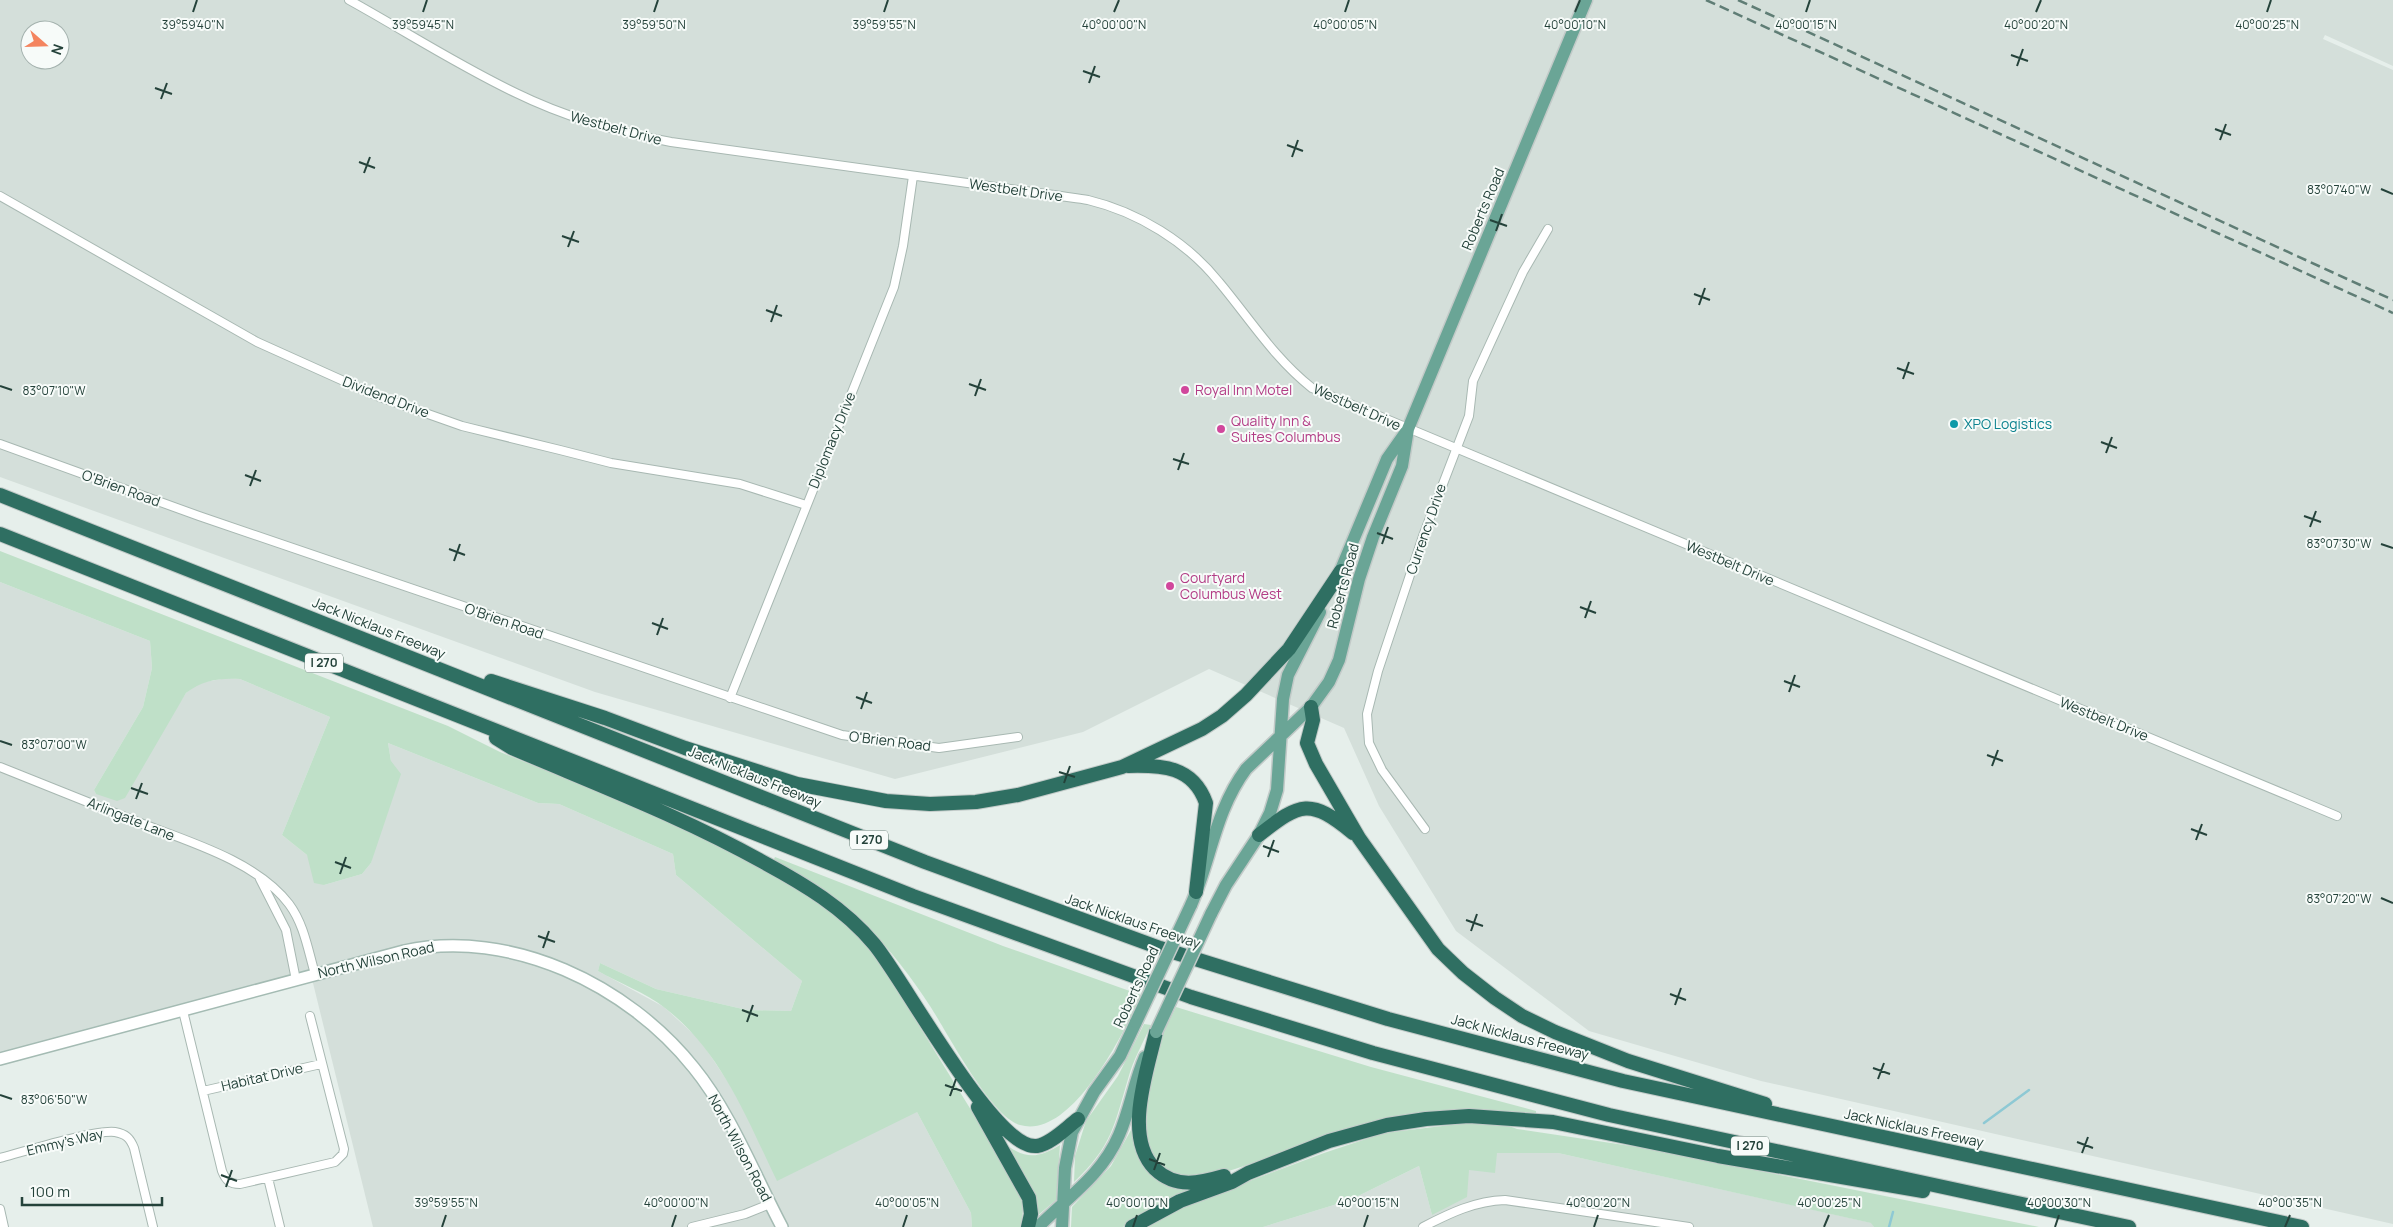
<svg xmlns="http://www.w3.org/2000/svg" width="2393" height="1227" viewBox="0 0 2393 1227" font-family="Manrope,sans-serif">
<rect width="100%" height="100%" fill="#e6efeb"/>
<path fill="#d4dfda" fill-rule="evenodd" d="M0,0H2393V66L2325,35L2323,39L2393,70V1224L1761,1081L1589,1031L1456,931L1379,806L1344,728L1209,669L1083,732L895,779L595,692L0,477ZM30,30H60V60H30Z
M0,582L150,641L152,668L143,707L94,790L96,794L167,723L186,693L199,683L227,678L240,679L330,717L282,835L307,855L324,885L362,874L371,863L391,761L388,743L538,803L559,804L673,854L676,875L802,981L791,1011L747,1010L656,989L600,963L598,971L664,1007L700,1040L736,1094L917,1112L971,1213L972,1227H373L311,975L0,1061Z
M1537,1152L1558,1153L1872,1223L1874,1227H1263L1350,1200L1419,1166L1432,1215L1468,1170L1497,1153Z"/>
<path fill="#bfe0c8" d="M0,551L448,726L500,752L619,800L702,838L783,880L813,898L840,918L864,942L894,985L1016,1183C1023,1199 1025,1211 1020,1227H972L971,1213L917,1112L777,1181C747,1119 721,1051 665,1008C646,993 619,983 598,971L600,963L656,989L747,1010L791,1011L802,981L676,875L673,854L559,804L538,803L388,743L391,761L401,774L371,863L362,874L324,885L314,883L307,855L282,835L330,717L240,679C219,678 203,680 186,693L125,798L117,801L96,794L94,790L143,707L152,668L150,641L0,582Z
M775,857L1003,946L1141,995C1124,1032 1072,1140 1020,1125C991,1117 947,1032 930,1006C912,978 890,949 866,926C857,918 845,911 835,904C815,890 794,875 773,861Z
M1176,1007L1371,1067L1536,1111V1115C1471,1109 1419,1110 1356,1126C1305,1138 1253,1169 1201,1177C1189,1179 1176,1177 1166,1169C1134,1143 1147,1101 1155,1067C1156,1060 1156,1052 1158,1045C1163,1032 1170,1019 1176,1007Z
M1144,1024L1151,1025C1143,1043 1133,1060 1128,1079C1114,1126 1112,1146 1074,1182L1075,1156L1086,1121L1118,1076Z
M1459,1124H1504L1517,1129L1651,1149L2039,1227H1874L1871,1223L1558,1153H1497L1495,1173L1469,1170L1467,1197L1432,1215L1419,1166L1350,1200L1263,1227H1146L1194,1202L1324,1153L1384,1133Z
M1131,1130C1134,1135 1134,1145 1137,1152C1144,1175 1170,1188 1193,1190L1137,1218L1123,1227H1071L1072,1207L1111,1166Z
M1060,1145L1056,1200L1037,1216L1006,1147L1008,1146C1027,1160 1041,1157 1060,1145Z"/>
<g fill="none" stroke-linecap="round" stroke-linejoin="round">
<path stroke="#8ec9d4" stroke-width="2.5" d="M1984,1123L2029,1090
M1889,1227L1893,1212"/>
<defs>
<path id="minor" d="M349,0C405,31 459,66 516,93C565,117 617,132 671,142L1054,195C1065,197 1077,198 1088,200C1138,212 1187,242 1219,282C1250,319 1274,358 1312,388L2337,816
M0,196L257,342L377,396L462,426L560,450L611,463L740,484L806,505
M0,444L199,516L842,735L939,748L1018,737
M730,698L894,287L903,246L913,176
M0,767C43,784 87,802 130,819C180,839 255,859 289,904C304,924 308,950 315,974
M1425,829L1382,770L1369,743L1367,714L1378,671L1423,536L1469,416L1473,381L1523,272L1548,229
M260,879L286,930L296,980
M183,1011L222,1171C226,1181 230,1184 240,1184L335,1162L343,1154L344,1149L310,1016
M203,1091L321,1064
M0,1158C22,1152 97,1129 115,1132C126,1134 130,1138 134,1148L153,1227
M268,1178L280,1227
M0,1209L4,1227
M692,1227L745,1214L770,1204
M1423,1227C1450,1213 1475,1201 1505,1200L1689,1227"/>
<path id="secondary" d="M0,1059L404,951C511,928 628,985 694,1068C730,1112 755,1176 782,1227"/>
<path id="primary" d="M1337,579L1387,459L1406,432
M1191,905C1211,859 1215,811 1246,769L1311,707L1329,682L1339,660L1359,579L1373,537L1402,466L1408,429L1586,0
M1211,914L1226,885L1259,835L1270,813L1277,790L1283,699L1288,675L1320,612
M1038,1227C1068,1197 1102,1175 1119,1135C1130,1110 1134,1082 1145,1057
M1062,1227L1065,1168L1072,1132L1094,1092L1120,1056L1136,1022"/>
<path id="motorway" d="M0,495L925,862L1160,948L1388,1019L1623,1081L2302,1227
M0,534L913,896L1191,997L1373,1053L1609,1115L2129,1227
M491,681L605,718L685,748L797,784L886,801L930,804L976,802L1018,795L1122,767L1202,729L1222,716L1246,695L1289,649L1341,571
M1311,707L1313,720L1307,743L1316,764L1359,838L1438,949L1463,973L1495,998L1522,1016L1555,1032L1628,1061L1765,1104
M496,738L512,748C596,784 683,817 763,862C804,884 844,908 874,944C903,978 995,1151 1037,1146C1051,1144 1067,1127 1078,1119
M1128,766C1162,765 1193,766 1206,803L1196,892
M1259,835C1301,802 1310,798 1353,833
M1156,1032C1147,1071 1123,1137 1155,1169C1176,1189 1200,1183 1224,1176
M978,1107L1029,1198L1031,1214L1028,1227
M1132,1227L1180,1201L1232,1182L1248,1173L1329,1141L1387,1125L1426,1119L1469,1116L1553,1122L1718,1156L1923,1191"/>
</defs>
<use href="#minor" stroke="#a8b8b2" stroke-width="10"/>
<use href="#secondary" stroke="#a4bbb3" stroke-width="14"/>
<use href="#primary" stroke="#c2cac8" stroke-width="15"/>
<use href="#motorway" stroke="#c2cac8" stroke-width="16"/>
<use href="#minor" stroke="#fff" stroke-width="8"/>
<use href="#secondary" stroke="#fff" stroke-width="11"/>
<use href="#primary" stroke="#6aa596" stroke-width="12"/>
<use href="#motorway" stroke="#2f6f62" stroke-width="14"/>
<path stroke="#5f7d75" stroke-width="2.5" stroke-dasharray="10 5" stroke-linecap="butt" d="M1706,0L2393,313
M1738,0L2393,300"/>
<defs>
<path id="primary-bridge" d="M1136,1022L1191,905
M1156,1032L1211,914"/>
</defs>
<use href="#primary-bridge" stroke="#c2cac8" stroke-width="15" stroke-linecap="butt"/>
<use href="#primary-bridge" stroke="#6aa596" stroke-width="12"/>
</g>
<path fill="none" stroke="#24423a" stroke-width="2" d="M193,12L197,0M423,12L427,0M654,12L658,0M884,12L888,0M1114,12L1119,0M1345,12L1349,0M1575,12L1580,0M1806,12L1810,0M2036,12L2041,0M2267,12L2271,0M2011,55L2028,61M2017,66L2023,49M1083,71L1100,77M1089,83L1095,66M155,88L172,94M161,99L167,83M2215,129L2231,135M2220,140L2226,124M1287,145L1303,151M1292,157L1298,140M359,162L375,168M364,173L370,157M2381,189L2393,194M1490,220L1507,226M1496,231L1502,214M562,236L579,242M568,247L574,231M1694,294L1710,300M1699,305L1705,288M766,310L782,316M771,322L777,305M1897,368L1914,374M1903,379L1909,362M969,384L986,390M0,386L12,390M975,396L981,379M2101,442L2117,448M2106,453L2112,437M1173,459L1189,464M1178,470L1184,453M245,475L261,481M250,486L256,470M2304,516L2321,522M2310,527L2316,511M1377,533L1393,539M1382,544L1388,527M2381,544L2393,548M449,549L465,555M454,561L460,544M1580,607L1596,613M1585,618L1591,601M652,623L668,629M657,635L663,618M1784,681L1800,687M1789,692L1795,675M856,697L872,703M861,709L867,692M0,741L12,745M1987,755L2003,761M1992,766L1998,750M1059,772L1075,777M1064,783L1070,766M131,788L148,794M136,799L142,783M2191,829L2207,835M2196,840L2202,824M1263,846L1279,852M1268,857L1274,840M335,862L351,868M340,874L346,857M2381,898L2393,903M1466,920L1483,926M1471,931L1477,914M538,936L555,942M543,948L549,931M1670,994L1686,1000M1675,1005L1681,988M742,1010L758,1016M747,1022L753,1005M1873,1068L1890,1074M1878,1079L1884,1063M945,1085L962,1091M0,1095L12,1099M950,1096L956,1079M2077,1142L2093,1148M2082,1153L2088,1137M1149,1159L1165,1165M1154,1170L1160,1153M221,1175L237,1181M226,1187L232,1170M442,1227L446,1215M672,1227L676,1215M903,1227L907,1215M1133,1227L1137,1215M1364,1227L1368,1215M1594,1227L1598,1215M1824,1227L1829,1215M2055,1227L2059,1215M2285,1227L2290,1215"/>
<g fill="#d1479c" stroke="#f7fbf9" stroke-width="2">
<circle cx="1185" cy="390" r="5"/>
<circle cx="1221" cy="429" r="5"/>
<circle cx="1170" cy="586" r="5"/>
</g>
<circle fill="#0f9aa8" stroke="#f7fbf9" stroke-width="2" cx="1954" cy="424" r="5"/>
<g text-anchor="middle" stroke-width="4" stroke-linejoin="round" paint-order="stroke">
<g fill="#f7fbf9" stroke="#637a73" stroke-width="1">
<rect x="305" y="653.5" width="38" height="19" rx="4"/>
<rect x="850" y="830.5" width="38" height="19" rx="4"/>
<rect x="1731" y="1136.5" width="38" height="19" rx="4"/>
</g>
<g font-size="12" font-weight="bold" fill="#24423a">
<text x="324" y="667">I 270</text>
<text x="869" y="844">I 270</text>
<text x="1750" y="1150">I 270</text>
</g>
<g font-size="14" fill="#24423a" stroke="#f7fbf9">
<text transform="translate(616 128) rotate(15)" y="5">Westbelt Drive</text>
<text transform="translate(1016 190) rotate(8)" y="5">Westbelt Drive</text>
<text transform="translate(1483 209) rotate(-67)" y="5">Roberts Road</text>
<text transform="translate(386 397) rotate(21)" y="5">Dividend Drive</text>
<text transform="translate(1357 407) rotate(24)" y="5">Westbelt Drive</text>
<text transform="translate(832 440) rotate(-68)" y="5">Diplomacy Drive</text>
<text transform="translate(121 488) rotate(20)" y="5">O'Brien Road</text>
<text transform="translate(1426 529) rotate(-71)" y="5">Currency Drive</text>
<text transform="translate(1730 563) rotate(23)" y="5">Westbelt Drive</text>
<text transform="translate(1343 586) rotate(-75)" y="5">Roberts Road</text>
<text transform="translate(504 621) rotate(19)" y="5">O'Brien Road</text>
<text transform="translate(379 628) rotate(22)" y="5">Jack Nicklaus Freeway</text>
<text transform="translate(2104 719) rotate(22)" y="5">Westbelt Drive</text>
<text transform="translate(890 741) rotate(7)" y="5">O'Brien Road</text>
<text transform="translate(755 777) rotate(22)" y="5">Jack Nicklaus Freeway</text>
<text transform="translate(131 819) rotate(22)" y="5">Arlingate Lane</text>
<text transform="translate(1133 921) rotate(19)" y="5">Jack Nicklaus Freeway</text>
<text transform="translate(376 960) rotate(-13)" y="5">North Wilson Road</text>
<text transform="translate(1136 987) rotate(-65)" y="5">Roberts Road</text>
<text transform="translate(1520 1037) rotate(15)" y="5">Jack Nicklaus Freeway</text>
<text transform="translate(262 1077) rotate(-13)" y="5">Habitat Drive</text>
<text transform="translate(1914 1128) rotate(12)" y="5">Jack Nicklaus Freeway</text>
<text transform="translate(65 1142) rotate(-13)" y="5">Emmy's Way</text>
<text transform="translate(740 1148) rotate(62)" y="5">North Wilson Road</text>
</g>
<g font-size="14" fill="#b23c85" stroke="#f7fbf9" text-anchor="start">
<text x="1195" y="395">Royal Inn Motel</text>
<text x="1231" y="426">Quality Inn &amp;<tspan x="1231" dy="16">Suites Columbus</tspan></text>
<text x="1180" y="583">Courtyard<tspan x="1180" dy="16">Columbus West</tspan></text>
</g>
<g font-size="14" fill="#0d838f" stroke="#f7fbf9" text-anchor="start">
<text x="1964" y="429">XPO Logistics</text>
</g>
</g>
<g font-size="12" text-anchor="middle" fill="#24423a" stroke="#f7fbf9" stroke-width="4" stroke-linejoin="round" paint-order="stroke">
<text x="193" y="29">39°59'40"N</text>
<text x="423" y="29">39°59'45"N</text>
<text x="654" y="29">39°59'50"N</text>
<text x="884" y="29">39°59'55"N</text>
<text x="1114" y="29">40°00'00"N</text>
<text x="1345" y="29">40°00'05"N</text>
<text x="1575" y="29">40°00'10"N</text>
<text x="1806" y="29">40°00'15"N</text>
<text x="2036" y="29">40°00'20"N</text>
<text x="2267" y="29">40°00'25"N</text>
<text x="2339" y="194">83°07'40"W</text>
<text x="54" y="395">83°07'10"W</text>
<text x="2339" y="548">83°07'30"W</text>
<text x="54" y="749">83°07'00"W</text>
<text x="2339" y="903">83°07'20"W</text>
<text x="54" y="1104">83°06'50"W</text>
<text x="446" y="1207">39°59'55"N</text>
<text x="676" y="1207">40°00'00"N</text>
<text x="907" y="1207">40°00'05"N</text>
<text x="1137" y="1207">40°00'10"N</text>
<text x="1368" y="1207">40°00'15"N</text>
<text x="1598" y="1207">40°00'20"N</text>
<text x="1829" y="1207">40°00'25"N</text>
<text x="2059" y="1207">40°00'30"N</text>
<text x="2290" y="1207">40°00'35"N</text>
</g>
<g transform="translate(45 45) rotate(110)"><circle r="24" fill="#f7fbf9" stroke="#a3b1ad"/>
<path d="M0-4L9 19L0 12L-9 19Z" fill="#f4845f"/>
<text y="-8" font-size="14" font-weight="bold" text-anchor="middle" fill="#24423a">N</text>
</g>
<path d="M22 1197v8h140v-8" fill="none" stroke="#24423a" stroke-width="2.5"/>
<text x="30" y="1197" font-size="15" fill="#24423a" stroke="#f7fbf9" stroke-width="4" paint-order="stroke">100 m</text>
</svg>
